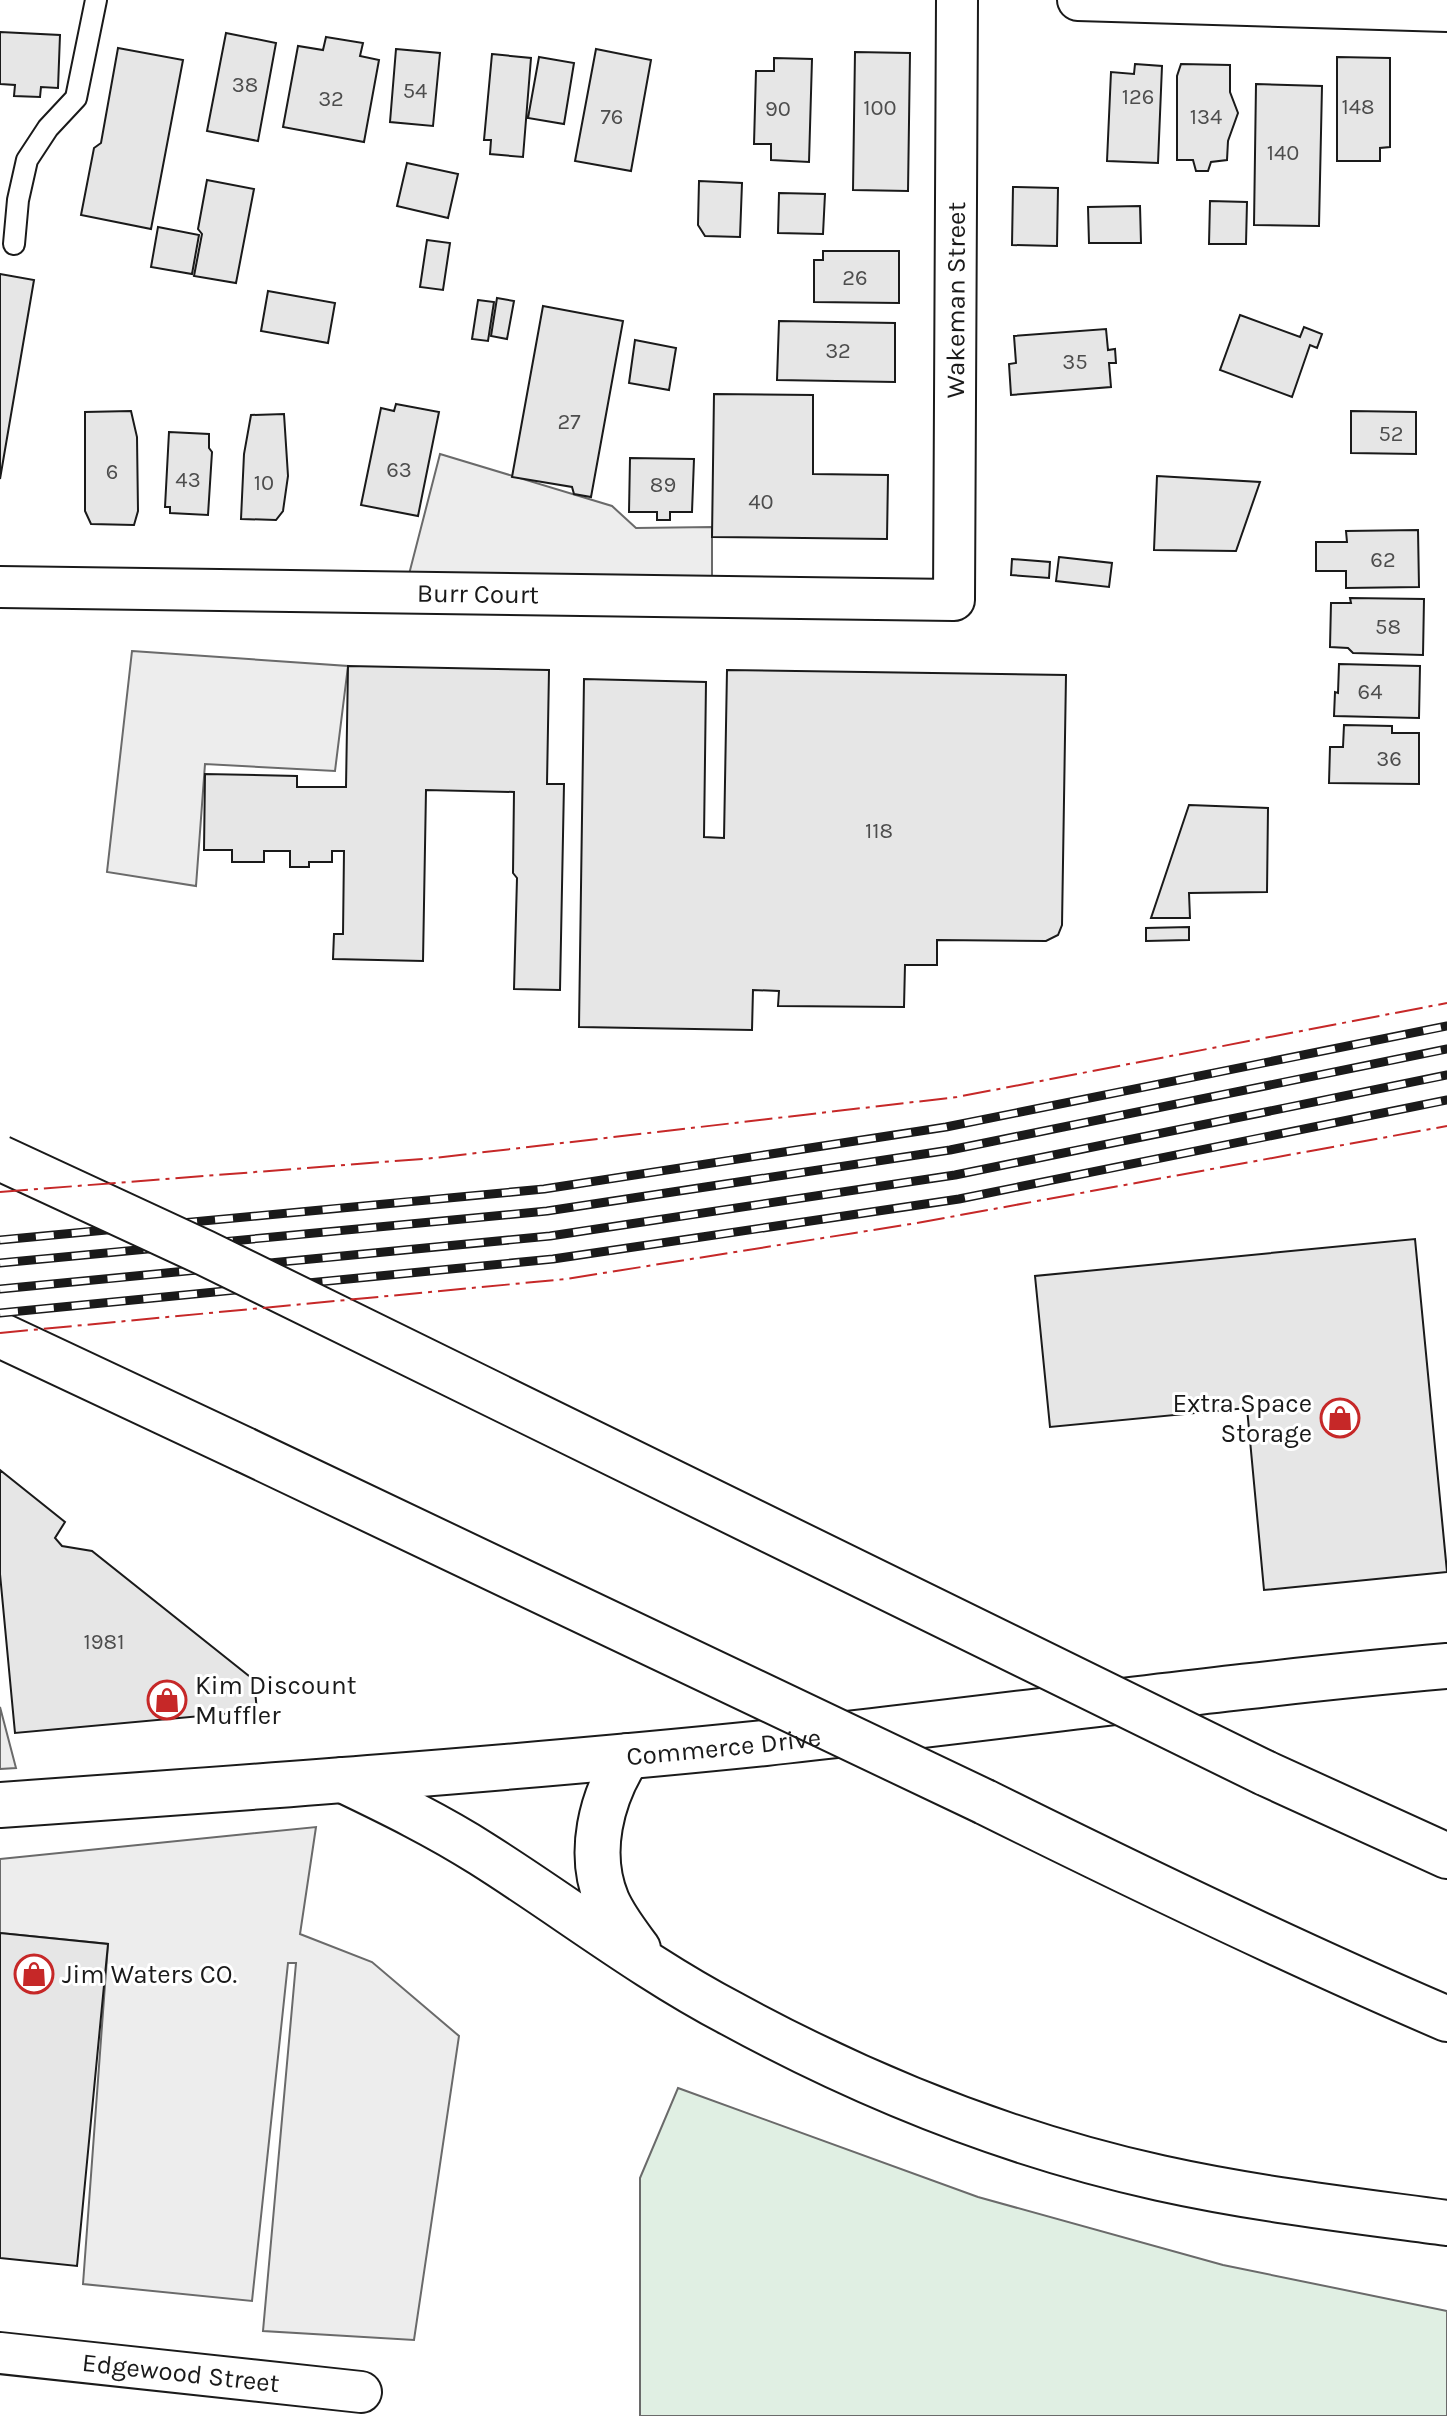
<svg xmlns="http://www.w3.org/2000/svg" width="1447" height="2416" viewBox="0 0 1447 2416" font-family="Karla,sans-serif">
<rect width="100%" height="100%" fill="#fff"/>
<path fill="#e0efe3" stroke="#6a6a6a" stroke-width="2" d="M678,2088L978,2197L1223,2265L1447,2311V2416H640V2178Z"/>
<path fill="#ededed" stroke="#6a6a6a" stroke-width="2" d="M440,454L612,506L636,528L712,527V597L407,582Z
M132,651L348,666L335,771L205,764L196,886L107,872Z
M0,1707L16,1768L0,1769Z
M316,1827L300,1934L372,1962L459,2036L414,2340L263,2331L296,1963H288L252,2301L83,2284L108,1944L0,1933V1859Z"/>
<path fill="#e6e6e6" stroke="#1a1a1a" stroke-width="2" d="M0,32L60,35L58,88L41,87L40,97L14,96L15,85L0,84Z
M226,33L276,43L258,141L207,131Z
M326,37L363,43L360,56L379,60L364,142L283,127L298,46L323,50Z
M118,48L183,60L151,229L81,215L94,148L101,143Z
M396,49L440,53L433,126L390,122Z
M596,49L651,60L631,171L575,161Z
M855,52L910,53L908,191L853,190Z
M492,54L531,58L523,157L490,154L491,140H484Z
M539,57L574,63L564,124L528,118Z
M1337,57L1390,58V147L1380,148V161H1337Z
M774,58L812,59L809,162L771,160V144H754L756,71H774Z
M1135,64L1162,66L1158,163L1107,161L1111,72L1134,74Z
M1181,64L1230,65V92L1238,113L1228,141L1227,160L1211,162L1208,171H1196L1193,160H1177V76Z
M1256,84L1322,86L1319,226L1254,225Z
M407,163L458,174L448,218L397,206Z
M207,180L254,189L236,283L194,276L202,234L198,229Z
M699,181L742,183L740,237L705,236L698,225Z
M1013,187L1058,188L1057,246L1012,245Z
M779,193L825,194L823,234L778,233Z
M1210,201L1247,202L1246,244H1209Z
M1140,206L1141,243H1089L1088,207Z
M158,227L199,235L192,274L151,267Z
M427,240L450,243L443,290L420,287Z
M823,251H899V303L814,302V260H823Z
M0,274L34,280L0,479Z
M268,291L335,303L328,343L261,331Z
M497,298L514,301L507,339L491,336Z
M478,300L494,302L488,341L472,339Z
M543,306L623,321L591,497L574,494L572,487L512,477Z
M1240,315L1300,337L1304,327L1322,334L1317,348L1310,345L1292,397L1220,370Z
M779,321L895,323V382L777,380Z
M1106,329L1108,350L1115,349L1116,363H1109L1111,387L1011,395L1009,364L1016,363L1014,336Z
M635,340L676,348L669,390L629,383Z
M714,394L813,395V474L888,475L887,539L712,537Z
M396,404L439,412L418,516L361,505L381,408L394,411Z
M131,411L137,437L138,511L134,525L91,524L85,511V412Z
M1351,411L1416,412V454L1351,453Z
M284,414L288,476L283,511L276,520L241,519L244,454L251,415Z
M169,432L209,434V448L212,452L208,515L170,513V507H165Z
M630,458L694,459L692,512H670V520H657V512H629Z
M1157,476L1260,482L1236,551L1154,550Z
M1418,530L1419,587L1346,588V571H1316V542H1347L1346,531Z
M1059,557L1112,563L1109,587L1056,581Z
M1012,559L1050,562L1049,578L1011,575Z
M1350,598L1424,599L1423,655L1353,653L1348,648L1330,647L1331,603H1351Z
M1339,664L1420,666L1419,718L1334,716L1335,692L1338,693Z
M348,666L549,670L547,784H564L560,990L514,989L517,878L513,873L514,792L426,790L423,961L333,959L334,934H343L344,851H332V862H309V867H290V851H264V862H232V850H204L205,774L297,776V787H346Z
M727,670L1066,675L1062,925L1058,935L1046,941L937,940V965H905L904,1007L778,1006L779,991L753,990L752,1030L579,1027L584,679L706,682L704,837L724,838Z
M1344,725L1392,726V733H1419V784L1329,783L1330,747H1343Z
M1189,805L1268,808L1267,892L1189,893L1190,918H1151Z
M1189,927V940L1146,941V928Z
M1415,1239L1447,1572L1264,1590L1247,1408L1050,1427L1035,1276Z
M0,1470L65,1522L55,1538L62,1546L92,1551L254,1680L257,1711L15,1733L0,1574Z
M0,1933L108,1944L77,2266L0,2258Z"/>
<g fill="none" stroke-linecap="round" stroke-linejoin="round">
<defs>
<path id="service" d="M14,244L18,200L27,160L48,128L76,98L96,0"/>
<g id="minor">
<path d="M1078,0L1447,11"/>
<path id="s1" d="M0,587L954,600L957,0"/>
<path id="s2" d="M0,2353L361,2392"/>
</g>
<g id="secondary">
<path id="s3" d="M0,1805C255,1787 510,1769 765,1743C992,1719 1219,1686 1447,1666"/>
</g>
<path id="motorway" d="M0,1335L245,1450
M628,1756C601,1798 587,1853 607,1901C615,1919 627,1934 638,1949
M1265,1773L1447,1856
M343,1780C391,1803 438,1826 482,1854C566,1907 644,1968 732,2014C866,2087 1011,2145 1160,2178C1255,2199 1351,2210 1447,2223
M985,1802C1138,1878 1291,1952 1447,2019"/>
</defs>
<use href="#service" stroke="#1a1a1a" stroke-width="24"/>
<use href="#minor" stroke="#1a1a1a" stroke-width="44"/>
<use href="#secondary" stroke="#1a1a1a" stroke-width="48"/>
<use href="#motorway" stroke="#1a1a1a" stroke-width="48"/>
<use href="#service" stroke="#fff" stroke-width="20"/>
<use href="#minor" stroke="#fff" stroke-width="40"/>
<use href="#secondary" stroke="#fff" stroke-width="44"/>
<use href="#motorway" stroke="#fff" stroke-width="44"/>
<defs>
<path id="rail" d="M0,1240L544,1189L946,1127L1447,1026
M0,1263L547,1211L950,1150L1447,1049
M0,1289L550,1236L955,1175L1447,1075
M0,1313L553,1259L959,1199L1447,1100"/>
</defs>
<use href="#rail" stroke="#1a1a1a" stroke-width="9"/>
<use href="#rail" stroke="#fff" stroke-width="6" stroke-dasharray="18" stroke-linecap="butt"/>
<defs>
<path id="motorway-bridge" d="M0,1158L205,1253L1265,1773
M245,1450L985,1802"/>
</defs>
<use href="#motorway-bridge" stroke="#1a1a1a" stroke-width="48" stroke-linecap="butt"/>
<use href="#motorway-bridge" stroke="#fff" stroke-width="44"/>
<path stroke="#c62828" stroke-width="2" stroke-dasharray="28 6 4 6" stroke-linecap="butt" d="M0,1192L434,1158L957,1097L1447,1003
M0,1333L566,1279L917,1223L1447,1126"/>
</g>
<defs>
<symbol id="shop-ring" viewBox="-11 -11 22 22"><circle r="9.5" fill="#fff" stroke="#c62828" stroke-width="1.5"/><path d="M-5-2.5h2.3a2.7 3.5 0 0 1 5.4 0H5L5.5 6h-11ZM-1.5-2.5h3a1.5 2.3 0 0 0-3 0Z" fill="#c62828"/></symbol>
</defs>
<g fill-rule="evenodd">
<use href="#shop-ring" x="1318" y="1396" width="44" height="44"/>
<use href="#shop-ring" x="145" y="1678" width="44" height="44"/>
<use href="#shop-ring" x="12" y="1952" width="44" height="44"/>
</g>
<g text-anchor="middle" stroke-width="6" stroke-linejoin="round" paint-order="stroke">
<g font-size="22" fill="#4d4d4d">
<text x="245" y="92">38</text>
<text x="415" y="98">54</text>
<text x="1138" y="104">126</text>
<text x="331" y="106">32</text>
<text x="1358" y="114">148</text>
<text x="880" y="115">100</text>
<text x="778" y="116">90</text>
<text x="612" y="124">76</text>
<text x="1206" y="124">134</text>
<text x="1283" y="160">140</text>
<text x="855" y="285">26</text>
<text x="838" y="358">32</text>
<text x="1075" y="369">35</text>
<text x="569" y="429">27</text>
<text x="1391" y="441">52</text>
<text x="399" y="477">63</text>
<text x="112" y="479">6</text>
<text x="188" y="487">43</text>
<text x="264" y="490">10</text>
<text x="663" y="492">89</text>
<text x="761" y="509">40</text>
<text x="1383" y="567">62</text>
<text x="1388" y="634">58</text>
<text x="1370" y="699">64</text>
<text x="1389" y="766">36</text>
<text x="879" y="838">118</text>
<text x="104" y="1649">1981</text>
</g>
<g font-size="26" fill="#1a1a1a" stroke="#fff">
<text dy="9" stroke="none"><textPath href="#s1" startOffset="1254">Wakeman Street</textPath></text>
<text dy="9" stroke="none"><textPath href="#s1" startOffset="478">Burr Court</textPath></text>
<text dy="9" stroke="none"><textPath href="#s3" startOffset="726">Commerce Drive</textPath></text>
<text dy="9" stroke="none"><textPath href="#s2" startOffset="182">Edgewood Street</textPath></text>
</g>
<g font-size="26" fill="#1a1a1a" stroke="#fff" text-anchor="start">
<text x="1312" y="1412" text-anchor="end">Extra Space<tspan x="1312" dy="30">Storage</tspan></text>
<text x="195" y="1694">Kim Discount<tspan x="195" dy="30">Muffler</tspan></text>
<text x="62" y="1983">Jim Waters CO.</text>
</g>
</g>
</svg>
